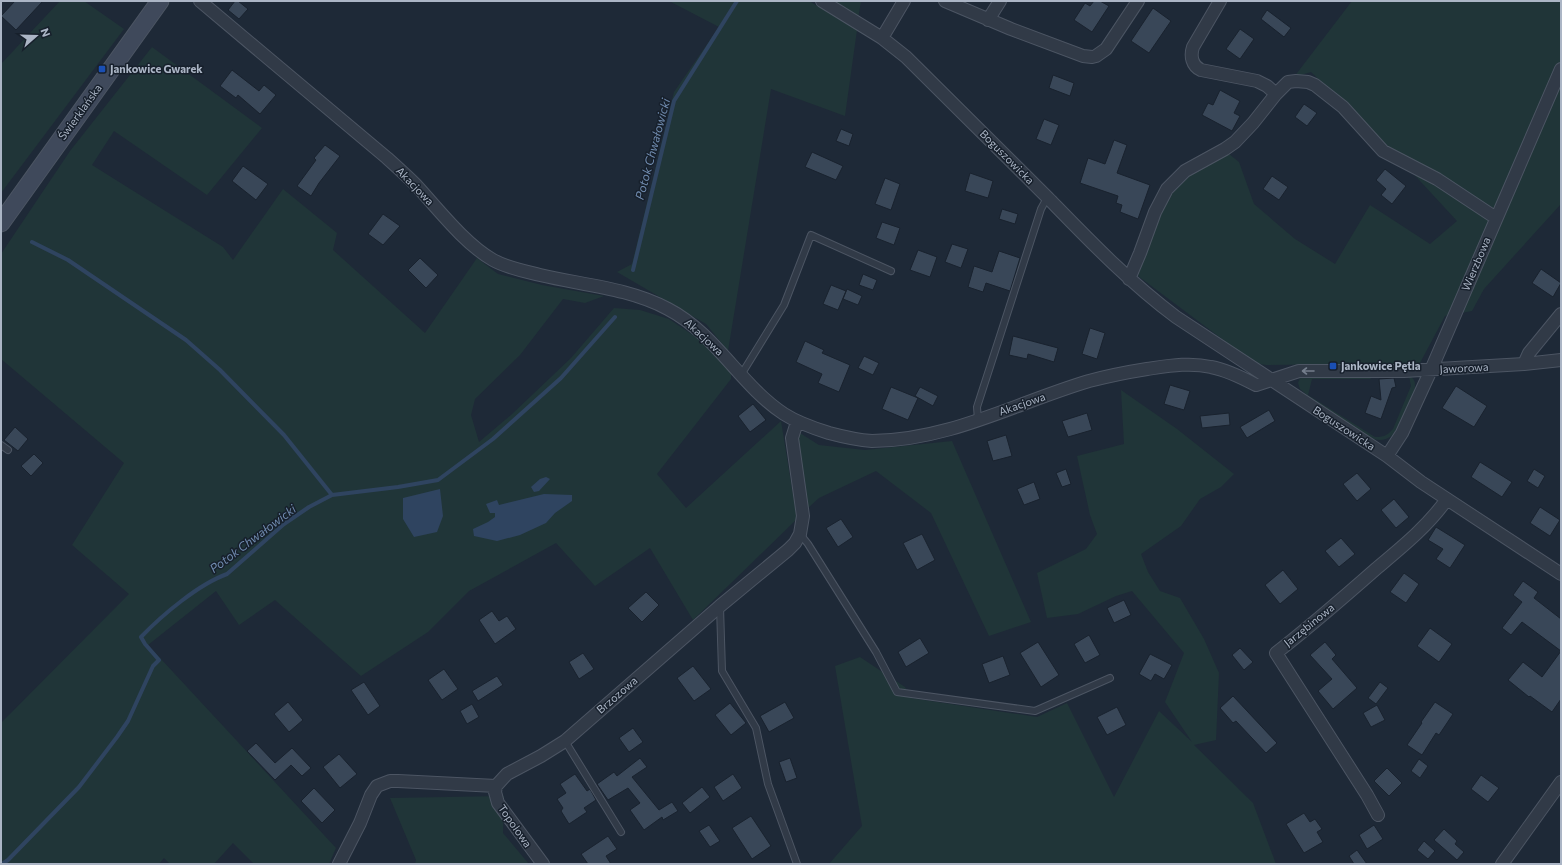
<svg xmlns="http://www.w3.org/2000/svg" width="1562" height="865" viewBox="0 0 1562 865" font-family="Commissioner,sans-serif">
<rect width="100%" height="100%" fill="#1e2937"/>
<path fill="#203538" d="M60,1H84L124,29L1,193V64Z
M669,1H809L857,30L845,116L771,89L728,351L706,324L617,272L632,264L674,92L719,27Z
M830,1H861L858,19Z
M1352,1H1561V204L1484,289L1472,311L1445,316L1420,363L1266,365L1254,363L1138,276C1147,249 1162,193 1185,176C1199,167 1215,160 1229,154L1239,162L1254,204L1295,239L1335,264L1370,205L1430,244L1457,221L1384,142L1311,72L1294,77Z
M152,47L262,128L207,195L114,131L92,165L223,247L233,260L283,189L337,233L333,250L425,333L477,258L498,274L542,285L604,296L585,303L563,299L520,355L475,399L471,415L479,442L511,415L571,358L614,308L640,310L669,319L706,344L731,372V379L657,474L686,508L781,421L797,519L693,620L650,548L595,586L556,543L469,591L428,632L361,676L275,600L239,625L216,591L148,645L336,848L329,864H254L233,843L214,864H170L164,858L159,864H1V723L129,594L72,545L124,463L1,359V254L70,151Z
M1369,375L1371,379H1312L1308,395L1375,437C1383,437 1387,436 1393,429L1411,386L1409,376C1414,378 1415,381 1415,386C1415,393 1411,400 1408,406C1400,423 1395,447 1370,438L1308,396L1300,389L1298,383L1300,378L1303,376Z
M1121,390L1177,429L1234,474L1221,487L1200,499L1181,526L1141,554L1148,572L1160,591L1180,598L1204,639L1219,673L1216,740L1194,745L1253,803L1276,864H829L862,826L835,666L860,657L905,687L911,698L1037,717L1067,703L1114,797L1159,711L1192,742L1165,702L1184,653L1132,591L1116,596L1078,614L1047,618L1037,573L1086,549L1097,534L1090,515L1077,456L1124,444Z
M800,433L819,445L865,450L952,441L1031,622L989,636L931,513L876,471L819,498L808,508L797,440Z
M504,796L503,833L529,864H415L416,860L390,798Z"/>
<path fill="#2f4460" d="M546,477L550,479L539,491L534,492L531,487L540,479Z
M440,489L443,516L437,532L414,537L403,519V498Z
M544,494L572,495V501L555,513L546,523L520,535L497,541L474,536L473,529L488,522L495,517V513H490L486,504L497,500L499,505Z"/>
<g fill="none" stroke-linecap="round" stroke-linejoin="round">
<path stroke="#2f4460" stroke-width="4" d="M32,242L68,260L186,340L220,370L284,435L332,495
M633,270L674,101L737,1
M2,864L8,860L79,787L117,737L128,721L153,666L159,660L145,644L141,637C162,615 199,584 227,574L284,524L309,507L332,495L398,487L438,480L493,439L561,378L615,317"/>
</g>
<path fill="#394758" stroke="#19222e" d="M15,1H43L16,30L1,16Z
M235,1H238L248,9L239,19L228,10Z
M1094,1H1100L1109,6L1092,32L1074,20L1085,3L1090,6Z
M1153,8L1171,21L1149,53L1131,41Z
M1267,10L1291,28L1284,37L1261,19Z
M1240,29L1254,39L1240,59L1226,49Z
M232,70L259,91L264,85L276,95L260,114L238,95L236,98L220,86Z
M1053,75L1074,83L1070,96L1049,88Z
M1220,90L1240,101L1234,113L1240,116L1232,131L1202,115L1208,103L1213,105Z
M1304,104L1317,113L1307,126L1295,117Z
M1044,119L1059,125L1051,145L1036,139Z
M841,129L853,134L849,146L836,141Z
M1114,140L1127,145L1117,173L1150,185L1138,219L1120,212L1122,205L1116,203L1118,196L1080,183L1088,158L1105,164Z
M325,145L340,156L319,183L311,196L297,186L316,160L314,158Z
M812,152L843,166L836,180L805,167Z
M243,166L268,184L256,200L232,181Z
M1385,169L1406,186L1392,204L1381,195L1386,189L1376,180Z
M970,173L993,181L988,198L965,191Z
M1272,176L1288,187L1279,200L1263,189Z
M885,178L900,184L891,210L875,204Z
M1002,209L1018,214L1015,224L999,219Z
M383,214L400,226L383,245L368,234Z
M882,222L900,228L894,245L876,238Z
M952,244L968,249L961,268L945,262Z
M918,250L937,257L930,277L910,270Z
M999,251L1020,258L1010,291L986,283L983,292L968,287L974,266L992,272Z
M420,258L438,275L426,288L408,270Z
M1541,269L1561,283L1553,297L1532,283Z
M863,274L877,280L873,290L859,285Z
M831,285L846,291L838,310L823,304Z
M847,289L862,296L858,305L843,299Z
M1090,328L1105,333L1097,359L1082,354Z
M1013,336L1058,348L1054,362L1028,354L1027,359L1009,355Z
M805,341L824,350L822,353L850,365L839,392L818,383L822,374L796,362Z
M864,356L879,363L873,375L858,368Z
M1394,378L1396,387L1392,388L1381,419L1365,413L1371,396L1381,400L1379,379Z
M1170,385L1190,391L1184,410L1164,404Z
M1456,386L1487,406L1474,427L1442,408Z
M891,387L918,398L908,420L882,409Z
M920,387L938,396L933,406L915,396Z
M753,404L766,420L750,432L738,416Z
M1269,410L1275,421L1247,438L1240,427Z
M1087,413L1092,430L1068,437L1062,421Z
M1229,413L1230,425L1202,428L1200,416Z
M15,427L28,439L18,451L4,440Z
M1006,435L1012,456L993,461L987,441Z
M34,454L43,463L31,476L21,466Z
M1480,462L1512,482L1502,497L1471,477Z
M1066,469L1071,484L1062,487L1056,473Z
M1534,469L1545,476L1538,488L1527,481Z
M1357,473L1371,489L1357,501L1343,484Z
M1034,482L1040,499L1024,505L1017,489Z
M1394,499L1409,517L1396,528L1381,510Z
M1540,507L1560,520L1550,536L1530,523Z
M841,519L853,537L838,547L826,528Z
M1436,527L1465,545L1450,568L1436,559L1443,549L1428,540Z
M922,534L935,560L917,570L903,543Z
M1341,538L1355,554L1339,567L1325,551Z
M1283,570L1298,589L1280,604L1265,585Z
M1404,573L1419,584L1406,603L1390,592Z
M1523,581L1538,592L1534,598L1561,619V651L1522,622L1511,635L1502,628L1522,602L1513,595Z
M646,592L659,605L642,622L628,608Z
M1124,600L1131,615L1114,623L1107,608Z
M492,611L499,621L507,616L516,629L495,644L479,620Z
M1430,628L1452,644L1439,662L1417,646Z
M1089,635L1100,655L1085,663L1074,644Z
M920,638L929,653L906,667L898,652Z
M1038,642L1059,675L1041,687L1020,653Z
M1325,642L1336,655L1332,659L1357,688L1333,709L1318,691L1332,679L1310,655Z
M1240,648L1253,662L1244,670L1232,655Z
M1561,651V699L1552,712L1530,696L1529,697L1508,680L1523,662L1542,677Z
M583,653L594,669L579,679L569,662Z
M1150,654L1172,665L1164,679L1155,674L1151,681L1139,674Z
M1003,656L1010,675L989,683L982,664Z
M693,666L711,689L694,701L677,678Z
M444,669L458,689L442,700L428,680Z
M497,676L503,685L478,701L472,691Z
M364,682L380,706L368,715L351,690Z
M1380,682L1388,688L1376,704L1368,698Z
M1233,696L1277,743L1266,753L1236,721L1233,723L1220,708Z
M288,702L303,720L289,732L274,714Z
M785,702L794,718L769,732L760,716Z
M1435,702L1453,714L1439,735L1436,733L1422,755L1407,745L1422,723L1421,722Z
M730,703L746,723L731,735L715,715Z
M472,704L479,717L467,724L460,711Z
M1377,705L1385,720L1371,727L1363,713Z
M1117,707L1126,725L1107,735L1097,717Z
M633,728L643,742L629,752L619,738Z
M256,743L275,763L292,748L311,768L302,776L291,765L275,780L247,751Z
M339,754L357,774L340,788L323,767Z
M640,758L647,767L632,777L659,810L672,802L678,811L663,820L662,817L644,830L630,810L640,803L628,788L608,800L597,784L614,772L617,776Z
M790,758L797,778L786,782L779,762Z
M1419,759L1428,766L1420,778L1411,771Z
M1387,768L1402,783L1389,796L1374,781Z
M575,774L587,791L590,789L596,800L584,808L587,812L569,824L561,811L563,808L557,799L566,793L560,784Z
M733,774L742,788L723,801L714,787Z
M1481,775L1499,788L1488,802L1471,789Z
M702,787L710,797L690,813L682,803Z
M314,788L335,810L322,823L301,801Z
M1304,813L1310,822L1315,819L1322,829L1317,832L1323,842L1304,853L1286,824Z
M751,816L771,846L752,859L732,828Z
M709,825L720,841L710,847L699,831Z
M1374,825L1383,839L1367,849L1359,835Z
M1444,829L1457,841L1455,844L1464,852L1457,860L1434,840Z
M608,836L617,849L606,856L611,864H588L581,854Z
M1424,841L1435,851L1428,859L1417,850Z
M1357,850L1367,864H1354L1349,856Z"/>
<g fill="none" stroke-linecap="round" stroke-linejoin="round">
<defs>
<path id="service" d="M741,375L784,305L811,235L891,271
M978,420L977,407L1041,209L1047,198
M1,445L8,450
M800,534L808,544L876,652L897,692L1035,711L1110,678
M720,607L722,671L756,728L768,784L797,864
M565,741L621,832"/>
<path id="minor" d="M200,1L387,158C397,167 407,176 416,185C438,209 465,244 493,260C507,268 524,271 540,275C582,285 629,288 668,309C716,334 740,385 784,414C798,423 813,428 829,433C844,437 857,440 872,441C948,441 1018,402 1089,381C1108,376 1128,372 1147,369C1168,366 1190,362 1211,367C1227,370 1241,377 1256,385L1299,371H1404L1524,364L1561,360
M822,1L882,38L906,57C953,104 1001,151 1048,198C1089,240 1129,282 1176,317L1387,456L1421,482L1561,574
M945,1L1011,29L1083,56L1092,57L1096,56L1106,49L1138,1
M1220,1L1193,47C1190,56 1192,66 1201,70L1257,81L1267,86L1276,94
M988,20L1000,1
M882,38L904,1
M1129,279L1140,253L1155,212L1167,189L1185,171L1225,149L1235,142L1253,123L1276,94L1288,82L1296,81L1308,82L1315,85L1343,107L1383,151L1437,179L1496,218
M1524,364L1529,353L1561,314
M1387,456L1402,433L1431,370L1561,69
M496,786L495,792L498,803L543,864
M1378,815L1367,795L1276,653C1311,626 1344,597 1377,568C1402,547 1428,526 1447,499
M339,864L360,823L371,795L377,786L390,781H398L496,786L507,774L541,756L565,741L720,606L788,550L795,543L800,534L803,516L792,438L797,422
M1502,864L1561,782"/>
<path id="secondary" d="M1,223L160,1"/>
</defs>
<use href="#service" stroke="#4c5563" stroke-width="8"/>
<use href="#minor" stroke="#4c5563" stroke-width="14"/>
<use href="#secondary" stroke="#4c5563" stroke-width="19"/>
<use href="#service" stroke="#313a47" stroke-width="6"/>
<use href="#minor" stroke="#313a47" stroke-width="12"/>
<use href="#secondary" stroke="#3f495b" stroke-width="17"/>
</g>
<defs><path id="oneway-shaft" d="M-6 0H5M1.5-3L5.5 0L1.5 3" fill="none" stroke-width="1.6" stroke-linecap="round" stroke-linejoin="round"/></defs>
<use stroke="#747e8c" href="#oneway-shaft" transform="translate(1308 371) rotate(180)"/>
<g fill="#1a4fb4" stroke="#17202c" stroke-width="1.5">
<rect x="98" y="65" width="8" height="8" rx="2"/>
<rect x="1329" y="362" width="8" height="8" rx="2"/>
</g>
<g text-anchor="middle" stroke-width="3" stroke-linejoin="round" paint-order="stroke">
<g font-size="11" font-weight="bold" fill="#abb5c5" stroke="#17202c" text-anchor="start">
<text x="110" y="73">Jankowice Gwarek</text>
<text x="1341" y="370">Jankowice Pętla</text>
</g>
<g font-size="11" fill="#abb5c5" stroke="#17202c">
<text transform="translate(80 112) rotate(-54)" y="4">Świerklańska</text>
<text transform="translate(1007 157) rotate(45)" y="4">Boguszowicka</text>
<text transform="translate(415 186) rotate(46)" y="4">Akacjowa</text>
<text transform="translate(1476 264) rotate(-67)" y="4">Wierzbowa</text>
<text transform="translate(704 337) rotate(43)" y="4">Akacjowa</text>
<text transform="translate(1464 368) rotate(-3)" y="4">Jaworowa</text>
<text transform="translate(1022 404) rotate(-19)" y="4">Akacjowa</text>
<text transform="translate(1344 428) rotate(33)" y="4">Boguszowicka</text>
<text transform="translate(1309 625) rotate(-39)" y="4">Jarzębinowa</text>
<text transform="translate(617 695) rotate(-41)" y="4">Brzozowa</text>
<text transform="translate(515 826) rotate(55)" y="4">Topolowa</text>
</g>
<g font-size="12" font-style="italic" fill="#718cb0" stroke="#17202c">
<text transform="translate(653 149) rotate(-75)" y="4">Potok Chwałowicki</text>
<text transform="translate(253 539) rotate(-37)" y="4">Potok Chwałowicki</text>
</g>
</g>
<rect width="1562" height="865" fill="none" stroke="#abb5c5" stroke-width="4"/>
<g transform="translate(36 36) rotate(70)" stroke="#17202c" stroke-width="3" paint-order="stroke">
<path d="M0-3L7 15L0 10L-7 15Z" fill="#abb5c5"/>
<text y="-6" font-size="11" font-weight="bold" text-anchor="middle" fill="#abb5c5">N</text>
</g>
</svg>
